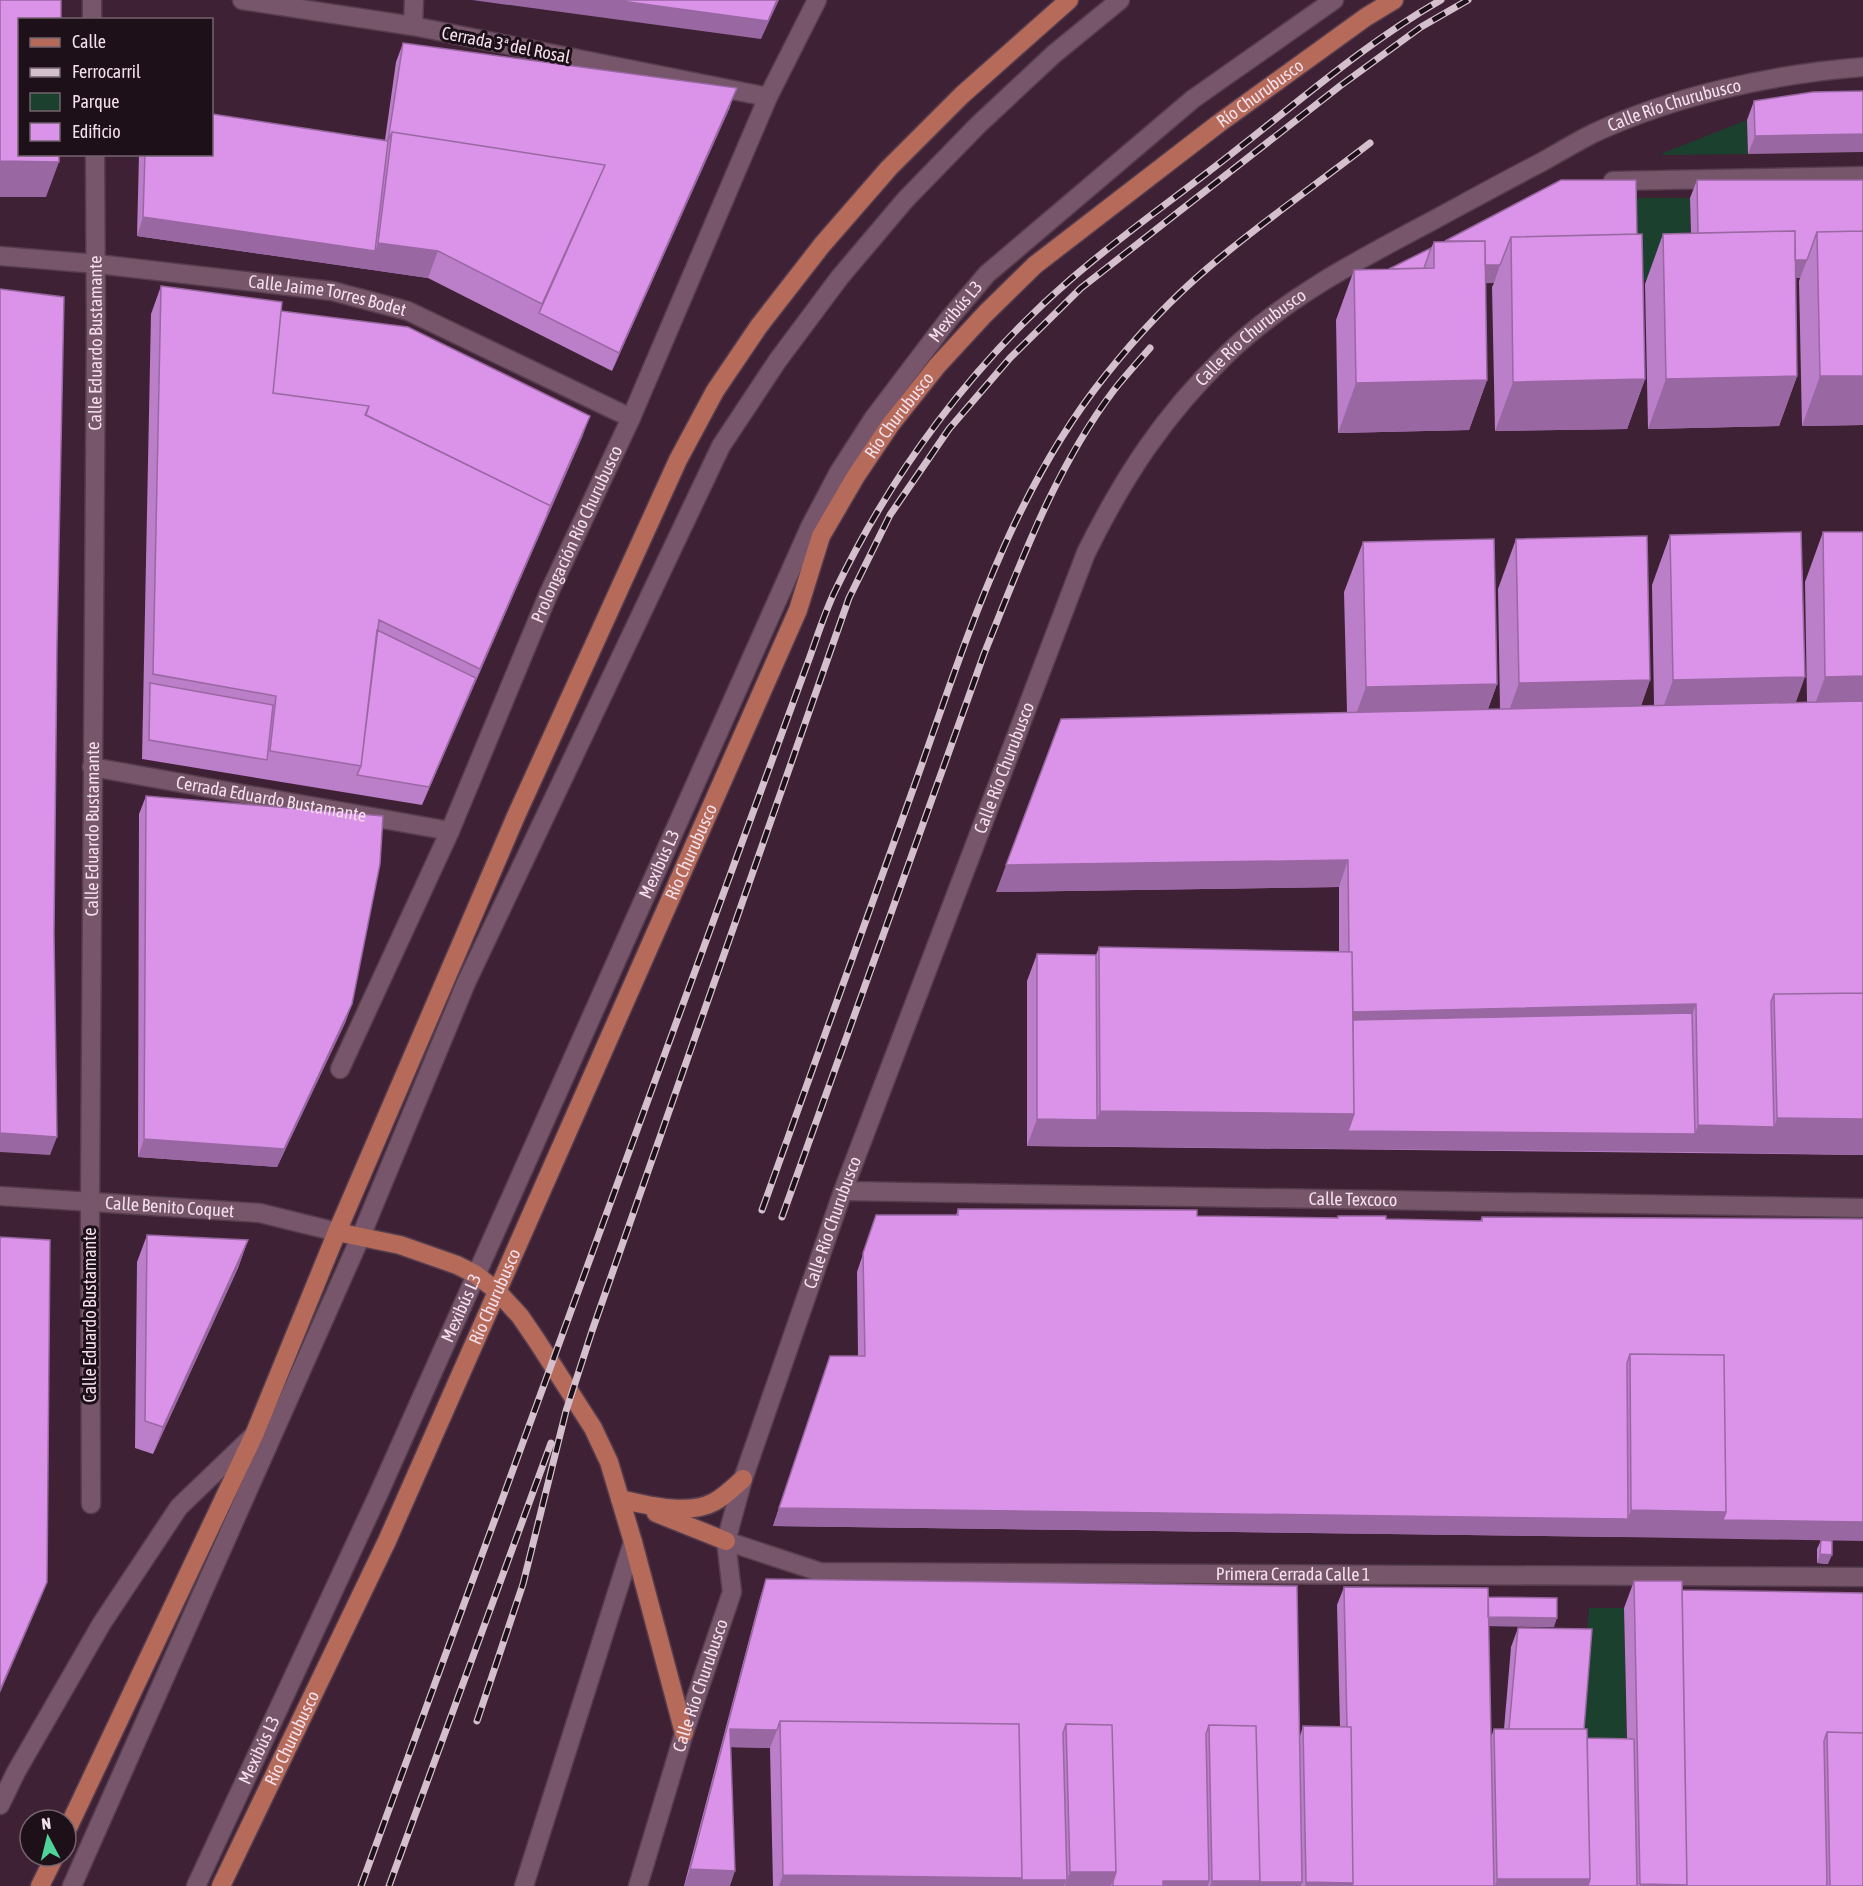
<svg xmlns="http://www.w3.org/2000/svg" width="1863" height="1886" viewBox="0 0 1863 1886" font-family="'Asap Condensed',sans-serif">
<rect width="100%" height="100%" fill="#3e2134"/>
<path fill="#1b402e" d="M1747,120L1748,154L1663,155V153Z
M1629,198H1690L1691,279L1631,281Z
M1589,1608H1624L1627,1758L1577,1756Z"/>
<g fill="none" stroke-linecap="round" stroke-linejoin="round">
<defs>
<g id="service">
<path d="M1613,181L1863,176"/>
<path d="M72,1886L361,1236L466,983L721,446L778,360L840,277L906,199L978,125L1054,54L1120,0"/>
<path id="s1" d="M196,1886L378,1495L810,527L839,472L873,419L948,320L987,274L1193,99L1334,0"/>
</g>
<g id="minor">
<path d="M92,0V20"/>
<path d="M242,0L413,26L768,97"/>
<path d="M413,26L414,0"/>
<path id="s2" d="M0,256L97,264L332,291L408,311L631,418"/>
<path id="s3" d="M92,767L450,831"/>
<path id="s4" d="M340,1069L450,831L548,595L631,418L768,97L817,0"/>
<path id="s5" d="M843,1191L1863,1208"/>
<path id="s6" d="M91,1504L90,1202L96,330L95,154"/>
<path id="s7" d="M726,1541L820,1572L1863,1577"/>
<path d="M524,1886L633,1542"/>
</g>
<g id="tertiary">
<path id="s8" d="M0,1196L260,1213L337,1232"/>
<path d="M0,1805L16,1772L102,1623L179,1507L254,1435"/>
<path id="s9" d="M638,1886L684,1733L732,1592L726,1541L743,1479L843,1191L1086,553C1124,476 1164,415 1226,355C1285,298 1358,260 1430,222C1467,202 1503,182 1540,163C1558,153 1576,142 1594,133C1676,95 1774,74 1863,67"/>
</g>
<g id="primary">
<path d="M337,1232L400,1245L457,1265L475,1274L497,1291L520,1316L537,1341L593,1428L609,1462L633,1542L684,1733"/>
<path d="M620,1499C646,1505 689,1516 714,1502C724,1497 734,1487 743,1479"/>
<path d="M656,1513L726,1541"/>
<path d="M66,1832L254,1435L337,1232L516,816L678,460L715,391L759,326L822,245L889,168L962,95L1069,0"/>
<path d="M40,1886L55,1856"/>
<path id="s10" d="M221,1886L387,1541L798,610L821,536L856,476L891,424L937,366L985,314L1035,265L1218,124L1366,17L1394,0"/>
</g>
</defs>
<use href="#service" stroke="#563d4e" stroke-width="21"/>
<use href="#minor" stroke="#563d4e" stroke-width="21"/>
<use href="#tertiary" stroke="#563d4e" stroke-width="21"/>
<use href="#primary" stroke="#563d4e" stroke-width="21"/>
<use href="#service" stroke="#77566b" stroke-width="18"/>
<use href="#minor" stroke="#77566b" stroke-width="18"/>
<use href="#tertiary" stroke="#77566b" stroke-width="18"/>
<use href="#primary" stroke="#b56a5a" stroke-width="18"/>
<defs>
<path id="rail" d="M762,1210C813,1067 865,924 916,781C966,641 1010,495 1105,376C1136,337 1171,299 1209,267C1261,223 1317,184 1370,143
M782,1217L984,654C1020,564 1055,468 1114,390C1125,376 1138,362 1150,348
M477,1721L523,1584L566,1411L592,1331L849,598L890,515L949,429L1010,358L1081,288L1340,86L1421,27L1468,0
M361,1886L805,670C815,644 823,616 835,591C891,474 972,364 1071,279C1123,234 1181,194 1235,151C1302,99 1367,42 1441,0
M389,1886L551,1443"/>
</defs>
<use href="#rail" stroke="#d4bfcc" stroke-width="7"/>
<use href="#rail" stroke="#1d1018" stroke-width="4.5" stroke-dasharray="14" stroke-linecap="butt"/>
</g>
<path fill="#bb7ec8" d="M403,43L730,107L612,371L428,278L137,236L139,154H212L385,140L396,62Z
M1813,92L1748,154L1747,120L1754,101Z
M1697,180H1863V425L1802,426L1799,281L1800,278H1795L1797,376L1779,426L1648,429L1645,284L1663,234L1691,233L1690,198Z
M1637,234L1645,379L1627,429L1495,431L1492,287L1494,283H1485L1487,380L1469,430L1338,433L1336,320L1354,270L1389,269L1431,248L1434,242Z
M161,286L281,311L583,435L422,805L142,759L151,314Z
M1823,532L1863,1155L1027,1146V981L1037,954L1096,955L1099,947L1339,952V887L996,892L1347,712L1344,592L1363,542L1497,684L1488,709H1500L1498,589L1516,539L1650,680L1641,706L1654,705L1652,585L1670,535L1796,702H1807L1805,582Z
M146,796L352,1004L345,1023L277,1167L138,1157L139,814Z
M958,1209L1197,1216L1337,1218L1338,1216L1386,1219L1480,1221L1482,1217L1863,1219L1621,1537L773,1526L830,1356H858L857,1272L876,1215H956Z
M147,1235L248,1240L238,1268L153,1454L135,1448L137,1262Z
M1821,1540L1828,1564L1817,1563V1549Z
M766,1579L1300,1736L1303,1726L1340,1727L1337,1605L1344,1587L1488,1597L1554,1627L1488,1626L1491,1737L1494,1729H1504L1511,1647L1518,1628L1584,1729L1587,1738L1627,1739L1624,1608L1634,1581L1682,1590L1863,1593V1886H773L770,1748L730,1747V1886H684L760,1598Z"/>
<path fill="#9967a2" d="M472,0H779L761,39Z
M737,88L730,107L612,371L619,353Z
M1863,134V152L1748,154L1755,136Z
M0,161L59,162L46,197H0Z
M143,217L375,251L378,243L438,251L428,278L137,236Z
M1807,260L1800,278L1691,279L1698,261Z
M1459,265H1500L1494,283L1456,284Z
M1797,376L1779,426L1648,429L1666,379Z
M1820,376H1863V425L1802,426Z
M1645,379L1627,429L1495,431L1513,382Z
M1487,380L1469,430L1338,433L1356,383Z
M590,416L583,435L422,805L429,787Z
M1863,676V725L1807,726L1825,677Z
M1805,677L1787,727L1655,730L1673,680Z
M1650,680L1632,730L1501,733L1519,683Z
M1497,684L1479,734L1348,736L1366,687Z
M1348,860L1339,887L996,892L1006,865Z
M352,1004L345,1023L277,1167L138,1157L144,1139Z
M1696,1004L1686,1032L1347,1039L1350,1012Z
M1100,1111L1354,1114L1695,1134L1689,1152L1027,1146L1037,1119L1097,1120Z
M1777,1118L1863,1119V1155L1689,1152L1698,1125L1774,1127Z
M0,1133L57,1137L50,1155L0,1152Z
M248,1240L238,1268L153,1454L163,1427Z
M779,1508L1628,1519L1621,1537L773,1526Z
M1631,1510L1726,1512L1863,1522V1541L1621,1537Z
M1820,1554L1832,1555L1828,1564L1817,1563Z
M47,1582L40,1600L0,1693V1690Z
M1485,1617L1557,1618L1554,1627L1482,1626Z
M730,1729L777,1730L770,1748L723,1747Z
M690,1869L735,1871L730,1886H684Z
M1070,1872H1116L1111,1886H1065Z
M783,1875L1022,1878L1067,1880L1064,1886H779Z
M1497,1879H1590L1588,1886H1495Z
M1163,1881H1209L1208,1886H1161Z
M1212,1881L1302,1882L1301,1886H1210Z
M1306,1882L1353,1883L1352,1886H1305Z
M1640,1884L1687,1885V1886H1640Z"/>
<path fill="#da93e8" stroke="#9967a2" stroke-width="1.5" d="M0,0H61V20H20V154H59V162L0,161Z
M614,0H777L768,21Z
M403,43L737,88L619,353L539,313L605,165L392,132L388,141Z
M1863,91V134L1755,136L1754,101L1813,92Z
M212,114L388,141L375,251L143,217L145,154H212Z
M392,132L605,165L542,304L438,251L378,243Z
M1561,180H1636L1637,234L1511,237L1500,265H1485V241H1445Z
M1697,180H1863V231L1817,232L1807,260H1795V231L1698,233Z
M1795,231L1797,376L1666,379L1663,234Z
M1863,231V376H1820L1817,232Z
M1642,234L1645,379L1513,382L1511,237Z
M1485,241L1487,380L1356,383L1354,270L1434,268V242Z
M1431,248L1424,268L1389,269Z
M161,286L282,302L273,393L369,406L365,415L551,506L480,669L379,620L361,766L270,751L276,696L153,674Z
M0,289L64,297L57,645L54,933L57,1137L0,1133Z
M281,311L408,327L590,416L547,514L551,506L366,415L369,406L273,393Z
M1801,532L1805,677L1673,680L1670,535Z
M1823,532H1863V676L1825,677Z
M1647,536L1650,680L1519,683L1516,539Z
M1494,539L1497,684L1366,687L1363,542Z
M377,630L476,678L429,787L357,775L361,766Z
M150,683L273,705L267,760L149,740Z
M1863,701V993L1774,994L1771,1002L1774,1127L1698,1125L1696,1004L1353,1012L1352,952H1349L1348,860L1006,865L1061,719Z
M146,796L383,816L380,864L352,1004L284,1149L144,1139Z
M1099,947L1352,952L1354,1114L1100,1111Z
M1037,954L1096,955L1097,1120L1037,1119Z
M1863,993V1119L1777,1118L1774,994Z
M1692,1013L1695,1134L1348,1131L1354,1114L1353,1020Z
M958,1209L1197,1210V1216L1338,1218V1216H1386V1219L1482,1221V1217L1863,1219V1522L1723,1520L1726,1512L1724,1355L1630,1354L1627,1363L1628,1519L779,1508L830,1356H865L863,1253L876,1215H958Z
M147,1235L248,1240L163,1427L145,1421Z
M0,1237L50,1240L47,1582L0,1690Z
M1630,1354L1724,1355L1726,1512L1631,1510Z
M1821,1540L1832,1541V1555L1820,1554Z
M766,1579L1297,1586L1302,1882H1260L1256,1726L1209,1725L1206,1734L1209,1881H1163V1886H1113V1882L1116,1872L1112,1725L1066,1724L1063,1733L1067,1880H1021L1022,1878L1019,1724L780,1721L777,1730L730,1729L735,1871L690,1869Z
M1634,1581H1682L1687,1885L1640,1884Z
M1344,1587L1488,1588L1494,1886H1352L1353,1883L1351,1727H1347Z
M1682,1590L1863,1593V1733L1827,1732L1824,1741L1827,1886H1687Z
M1488,1597L1557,1598V1618L1488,1617Z
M1518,1628L1592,1629L1584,1729H1509Z
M780,1721L1019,1724L1022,1878L783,1875Z
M1066,1724L1112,1725L1116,1872H1070Z
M1209,1725L1256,1726L1260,1881H1212Z
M1303,1726L1351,1727L1353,1883L1306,1882Z
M1494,1729H1587L1590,1879H1497Z
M1827,1732L1863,1733V1886H1830Z
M1587,1738L1634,1739L1637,1886H1588L1590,1879Z"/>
<g text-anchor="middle" stroke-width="6" stroke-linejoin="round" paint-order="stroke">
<g font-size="18" fill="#f4e0ec" stroke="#1d1018">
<text transform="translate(506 45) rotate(11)" y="6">Cerrada 3ª del Rosal</text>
<text dy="6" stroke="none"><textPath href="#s10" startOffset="2108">Río Churubusco</textPath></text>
<text dy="6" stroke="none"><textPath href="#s9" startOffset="2172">Calle Río Churubusco</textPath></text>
<text dy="6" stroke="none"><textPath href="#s2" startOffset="330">Calle Jaime Torres Bodet</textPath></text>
<text dy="6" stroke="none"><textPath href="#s1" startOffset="1752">Mexibús L3</textPath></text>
<text dy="6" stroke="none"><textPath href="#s9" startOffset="1686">Calle Río Churubusco</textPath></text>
<text dy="6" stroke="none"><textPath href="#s6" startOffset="1161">Calle Eduardo Bustamante</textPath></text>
<text dy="6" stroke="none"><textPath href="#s10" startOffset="1622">Río Churubusco</textPath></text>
<text dy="6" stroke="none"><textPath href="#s4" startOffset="585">Prolongación Río Churubusco</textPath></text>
<text dy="6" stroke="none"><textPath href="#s9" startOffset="1182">Calle Río Churubusco</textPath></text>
<text dy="6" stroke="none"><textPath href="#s3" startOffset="182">Cerrada Eduardo Bustamante</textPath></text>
<text dy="6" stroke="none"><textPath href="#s6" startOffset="675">Calle Eduardo Bustamante</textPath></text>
<text dy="6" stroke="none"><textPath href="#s10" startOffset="1136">Río Churubusco</textPath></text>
<text dy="6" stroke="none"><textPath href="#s1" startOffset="1122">Mexibús L3</textPath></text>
<text dy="6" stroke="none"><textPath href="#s5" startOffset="510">Calle Texcoco</textPath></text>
<text dy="6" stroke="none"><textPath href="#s8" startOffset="170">Calle Benito Coquet</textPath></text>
<text dy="6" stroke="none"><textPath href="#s9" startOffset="696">Calle Río Churubusco</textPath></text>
<text dy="6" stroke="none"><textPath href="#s10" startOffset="650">Río Churubusco</textPath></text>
<text dy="6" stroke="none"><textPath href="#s1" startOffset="636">Mexibús L3</textPath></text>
<text transform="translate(90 1315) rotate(-90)" y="6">Calle Eduardo Bustamante</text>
<text dy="6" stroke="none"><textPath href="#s7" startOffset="572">Primera Cerrada Calle 1</textPath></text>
<text dy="6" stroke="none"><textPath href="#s9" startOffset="210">Calle Río Churubusco</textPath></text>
<text dy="6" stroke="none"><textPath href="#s10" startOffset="164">Río Churubusco</textPath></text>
<text dy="6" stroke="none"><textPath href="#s1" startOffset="150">Mexibús L3</textPath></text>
</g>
</g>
<rect x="18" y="18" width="195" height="138" fill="#1d1018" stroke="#73636d" stroke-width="1.5"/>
<rect x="30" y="38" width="30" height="9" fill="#b56a5a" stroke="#73636d" stroke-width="1.5"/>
<text x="72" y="48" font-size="18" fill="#f4e0ec">Calle</text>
<rect x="30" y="68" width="30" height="9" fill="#d4bfcc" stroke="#73636d" stroke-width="1.5"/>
<text x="72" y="78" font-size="18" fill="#f4e0ec">Ferrocarril</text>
<rect x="30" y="93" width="30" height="18" fill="#1b402e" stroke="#73636d" stroke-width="1.5"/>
<text x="72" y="108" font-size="18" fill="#f4e0ec">Parque</text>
<rect x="30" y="123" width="30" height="18" fill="#da93e8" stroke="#73636d" stroke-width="1.5"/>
<text x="72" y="138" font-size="18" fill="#f4e0ec">Edificio</text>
<g transform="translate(48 1838) rotate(353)"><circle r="28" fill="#1d1018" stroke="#73636d" stroke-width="1.5"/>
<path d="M0-4.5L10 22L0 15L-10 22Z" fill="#4ed399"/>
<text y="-9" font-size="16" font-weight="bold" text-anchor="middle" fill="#f4e0ec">N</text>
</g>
</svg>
